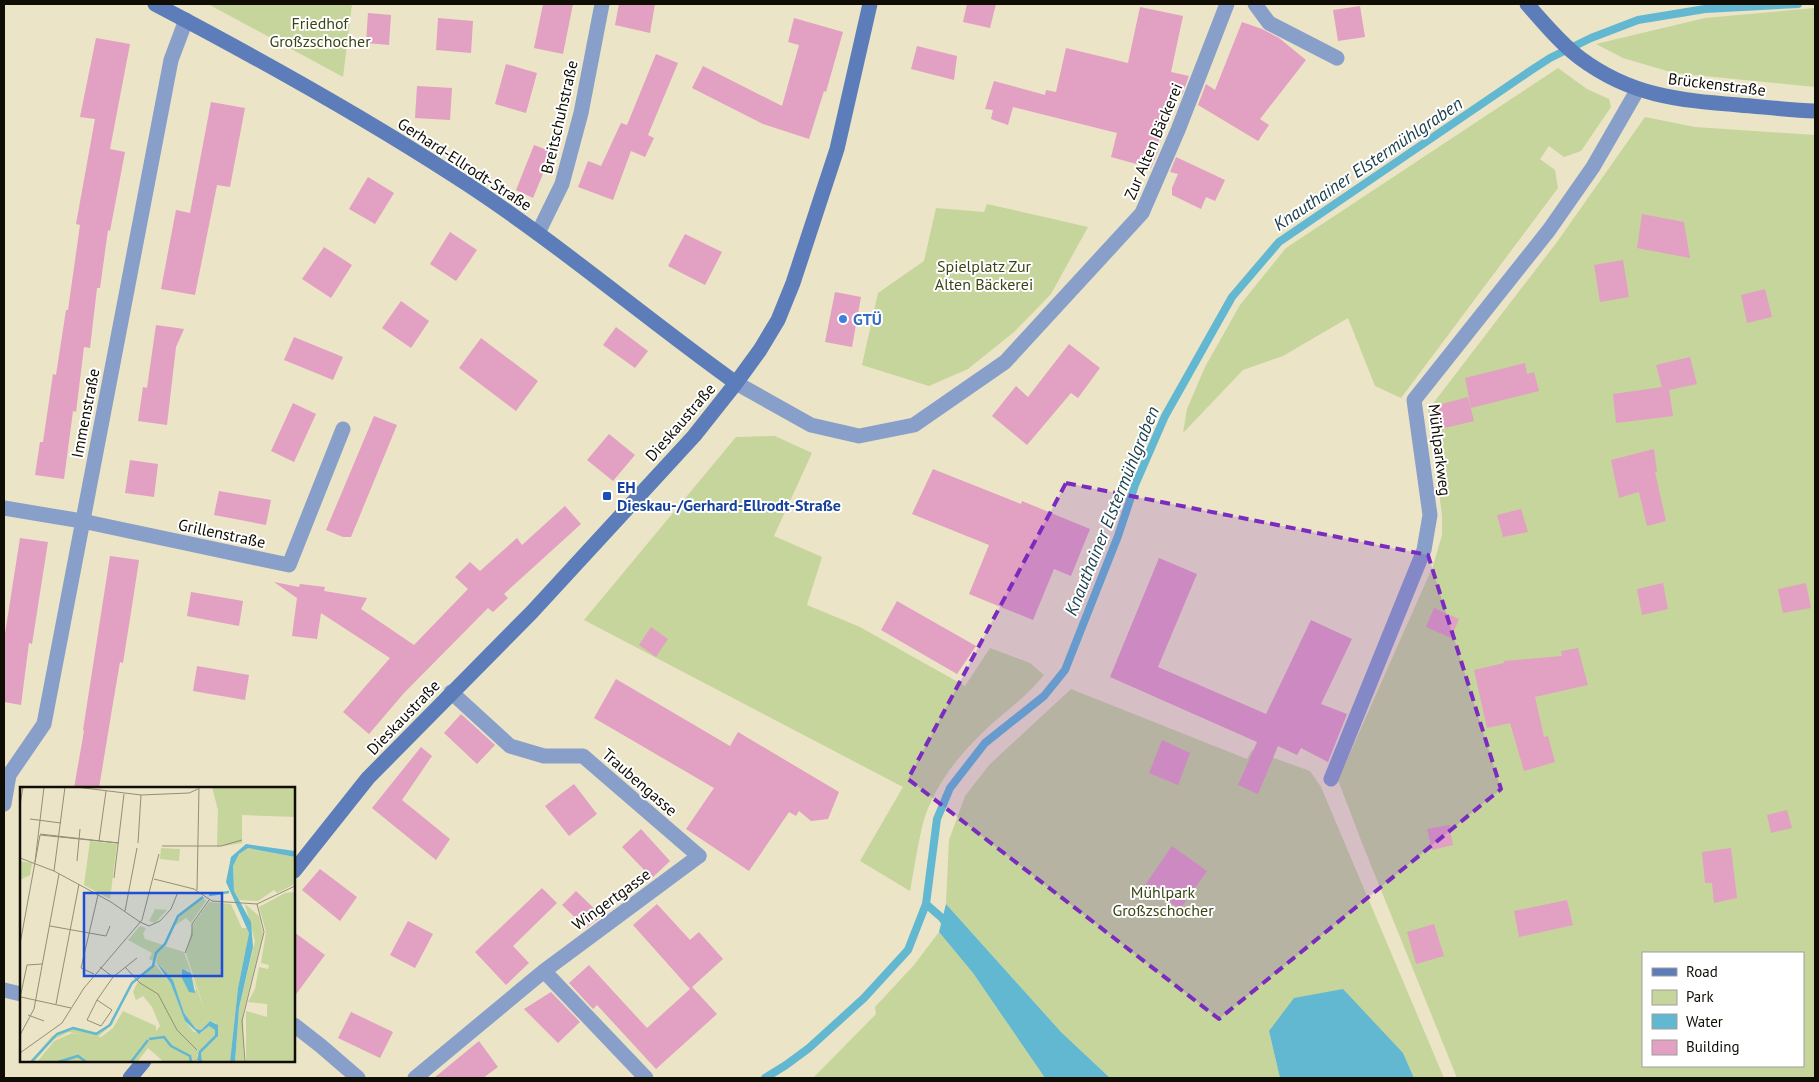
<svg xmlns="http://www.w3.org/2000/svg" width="1819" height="1082" viewBox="0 0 1819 1082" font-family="'PT Sans',sans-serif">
<rect width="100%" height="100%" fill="#ebe4c6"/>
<path fill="#c6d59b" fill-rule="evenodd" d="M208,4H352L343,77Z
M1815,8V87L1674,73L1623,58L1596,44L1705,18Z
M1558,68L1587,89L1609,99L1611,107L1581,151L1564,157L1549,146L1540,159L1555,170L1558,188L1401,398L1375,386L1348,318L1283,356L1243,370L1183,433L1187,409L1205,367L1240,305L1286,248Z
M1645,117L1695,127L1815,135V1078H1457L1362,843L1338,780L1433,566L1442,535V515L1428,410L1557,242ZM1643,953H1803V1066H1643Z
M987,204L1088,227L1051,294L1014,332L968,369L929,386L862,365L878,293L924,261L936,208L984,212Z
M775,436L812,453L774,536L822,557L807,605L860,627L965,686L990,648L1030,663L1044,675C1026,698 1001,714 980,735C954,761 931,791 922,827C917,848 914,870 910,891L860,861L903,787L584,620L736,437Z
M1071,689L1247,759L1252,750L1310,771L1321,787L1444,1078H1414L1403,1053L1269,1031L1280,1078H1110L1061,1032L946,904L949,840L965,796L990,764Z
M939,932L973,973L1045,1078H813L876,1014L875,1007L914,965Z"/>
<path fill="#62b7d1" d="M946,904L1061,1032L1110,1078H1045L973,973L939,932Z
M1343,989L1403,1053L1414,1078H1280L1269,1031L1294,998Z"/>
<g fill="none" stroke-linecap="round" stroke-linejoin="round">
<path stroke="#62b7d1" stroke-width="8" d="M926,904L942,918L948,926
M765,1078L786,1065L809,1048L864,998L908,950L926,904L937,819L950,788L985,743L1044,696L1065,670L1118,536L1135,485L1165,416L1232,297L1279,242L1530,71L1550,58L1591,38L1638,20L1705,9L1798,4"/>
</g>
<path fill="#e2a0c2" d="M543,4H573L563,54L534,48Z
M619,4H655L650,33L615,25Z
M967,4H996L990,28L963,22Z
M1360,6L1365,37L1338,41L1333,10Z
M1140,7L1183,16L1171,72L1189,76L1182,95L1171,89L1157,148L1159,149L1151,168L1111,157L1117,133L1013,107L1008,125L991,119L993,110L985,109L994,81L1045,95L1046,90L1056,92L1066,48L1128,63Z
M368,13L391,15L389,45L366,43Z
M438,18L473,21L471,53L436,50Z
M794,18L843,32L826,92L824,91L809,139L763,124L692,88L703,66L782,106L799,45L788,42Z
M1242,22L1262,29L1279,38L1306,60L1260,119L1269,125L1258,141L1198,105L1206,84L1215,90Z
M96,38L130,44L110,149L125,152L110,231L108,230L100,288H97L90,348L84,347L76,412L73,411L64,479L35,475L40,442H43L53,374L56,375L66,310H68L80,225L76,224L95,119L80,117Z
M917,46L957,56L954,80L911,69Z
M656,54L678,63L648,135L654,138L645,157L631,151L613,200L578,187L588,161L601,166L621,123L627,125Z
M506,64L537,73L526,113L495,104Z
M417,86L452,88L450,120L415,118Z
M211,102L245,108L230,187L217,185L195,295L161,289L176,210L190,213Z
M534,145L552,152L533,198L516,190Z
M1176,157L1225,180L1215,201L1206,197L1201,209L1172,195V188L1178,174L1170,172Z
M368,177L394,193L375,224L349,209Z
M1642,214L1684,222L1690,258L1637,248Z
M450,232L477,250L456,281L430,264Z
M685,234L722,252L705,285L668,266Z
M324,247L352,265L331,298L302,279Z
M1623,260L1629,297L1600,302L1594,265Z
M1765,289L1772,317L1747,323L1741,295Z
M835,292L861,297L852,347L825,342Z
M401,301L429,321L411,348L382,328Z
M156,325L184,329L176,347L167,425L138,421L143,387L147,388Z
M616,327L648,351L635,368L603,345Z
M294,337L343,357L333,380L284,360Z
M481,338L538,381L516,411L459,368Z
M1069,344L1100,368L1078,398L1071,393L1027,445L992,416L1016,386L1028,397Z
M1690,357L1697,384L1669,390L1673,416L1616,423L1613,394L1662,387L1656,365Z
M1525,363L1527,374L1534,372L1539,391L1471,408L1465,378Z
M1468,397L1474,421L1436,430L1430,407Z
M293,403L316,414L294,462L271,451Z
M374,416L397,425L351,537H343L326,530Z
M609,434L635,455L613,481L587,460Z
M1654,449L1657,472H1655L1666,521L1647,526L1639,492L1619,498L1611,460Z
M130,460L158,464L154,497L125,493Z
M933,469L1021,504L1022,501L1090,529L1071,576L1054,569L1033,620L969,594L989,545L912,514Z
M219,491L271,500L266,525L214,515Z
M565,506L581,524L504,594L508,598L493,612L488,608L404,693L369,734L343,712L390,658L321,613L317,639L292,636L297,598L274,582L299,587L300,584L325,587L324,591L367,598L361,609L414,645L468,589L455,577L470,562L480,571L517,538L522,545Z
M1521,509L1528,532L1503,537L1497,515Z
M20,538L48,542L32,644L29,643L21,705L4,702V640Z
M110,556L139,560L134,593L123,663L120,662L112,709L99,788H74L84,731L83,730Z
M1159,558L1197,574L1158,667L1266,714L1311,620L1352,639L1321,704L1347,714L1328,762L1301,748L1297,755L1278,746L1258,794L1238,785L1257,742L1110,677Z
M1663,583L1668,609L1642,615L1637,589Z
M1806,583L1811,608L1783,613L1778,589Z
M191,592L243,601L239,626L187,616Z
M897,601L976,646L957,674L881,630Z
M1434,608L1459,619L1451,638L1426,627Z
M651,627L668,639L656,657L639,645Z
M1578,648L1588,685L1535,697L1544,737L1548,736L1555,762L1524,771L1510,723L1487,728L1474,670L1504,663V661L1562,656L1561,651Z
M197,666L249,675L245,700L193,691Z
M616,679L730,746L738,732L839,792L828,819L811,821L799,811L796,816L789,812L749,871L686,829L714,788L594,718Z
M461,714L495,745L477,764L444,733Z
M1162,740L1190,753L1178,785L1149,773Z
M421,747L432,756L402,800L450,839L436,860L372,808Z
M574,784L597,814L569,836L545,806Z
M1787,810L1792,828L1771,833L1767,815Z
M1449,825L1453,845L1432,850L1427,829Z
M641,829L670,861L652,878L622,847Z
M1172,846L1207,871L1180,909L1145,885Z
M1731,848L1737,898L1714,903L1712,883H1705L1702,852Z
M320,869L357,897L340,921L302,890Z
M542,888L557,903L513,946L529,963L506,985L475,952Z
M576,891L602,916L586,928L562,905Z
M1567,900L1573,925L1519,937L1514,911Z
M657,904L690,940L699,932L723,959L692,987L717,1014L656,1069L597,1005L593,1009L569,983L589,965L647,1028L690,989L633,925Z
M408,921L433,934L415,968L390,955Z
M1434,924L1444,956L1416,964L1407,932Z
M294,932L325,955L294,997Z
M551,992L580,1022L558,1043L524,1009Z
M351,1012L393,1032L380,1058L338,1038Z
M479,1041L498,1067L483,1078H434Z"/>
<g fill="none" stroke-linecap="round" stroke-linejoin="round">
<path stroke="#889fca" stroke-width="15" d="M1255,4L1269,23L1337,58
M451,692L510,746L544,756H583L699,856"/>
<path stroke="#889fca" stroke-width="15" d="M538,233L562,184L581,113L602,4
M736,383L811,425L859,436L914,425L1005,362L1142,213L1178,130L1227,4
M4,508L82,521L289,565L343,429
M1331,779L1424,550L1430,515L1414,400L1549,230L1593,167L1638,89
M4,804L9,775L44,724L171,60L186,20
M544,971L646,1078
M4,990L21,994
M294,1025L321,1046L358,1078
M415,1078L544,971L699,856"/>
<path stroke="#5c7dba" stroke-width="15" d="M155,4C256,57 357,113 453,175C552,238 641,315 736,383
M1527,4C1544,23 1560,43 1580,58C1631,96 1678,100 1739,105C1764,107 1790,110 1815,111
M294,871L368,778L532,612L694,436L736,383L760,350L778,320L793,283L837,149L870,4
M130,1078L144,1061"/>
</g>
<path fill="#7b2cbf" fill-opacity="0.2" stroke="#7b2cbf" stroke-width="4" stroke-dasharray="10 6" stroke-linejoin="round" d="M1066,483L1428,555L1501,789L1219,1019L908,779Z"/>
<circle fill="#3f7fe0" stroke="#fff" stroke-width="2" cx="843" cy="319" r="5"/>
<rect fill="#1a4fb4" stroke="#fff" stroke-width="2" x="602" y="491" width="10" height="10" rx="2.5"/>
<g text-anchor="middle" stroke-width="4" stroke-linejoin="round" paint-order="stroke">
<g font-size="16" fill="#3b4513" stroke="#fff">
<text x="320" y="29">Friedhof<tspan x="320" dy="18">Großzschocher</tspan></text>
<text x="984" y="272">Spielplatz Zur<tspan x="984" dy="18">Alten Bäckerei</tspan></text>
<text x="1163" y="898">Mühlpark<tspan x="1163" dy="18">Großzschocher</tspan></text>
</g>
<g font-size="16" fill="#0f0d04" stroke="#fff">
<text transform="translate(1717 84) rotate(7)" y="6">Brückenstraße</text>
<text transform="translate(559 117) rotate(-77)" y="6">Breitschuhstraße</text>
<text transform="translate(1153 141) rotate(-67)" y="6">Zur Alten Bäckerei</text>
<text transform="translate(465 164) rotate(33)" y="6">Gerhard-Ellrodt-Straße</text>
<text transform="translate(85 413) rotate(-79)" y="6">Immenstraße</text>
<text transform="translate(680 422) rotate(-49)" y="6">Dieskaustraße</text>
<text transform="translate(1440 450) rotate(83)" y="6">Mühlparkweg</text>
<text transform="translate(222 533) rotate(12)" y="6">Grillenstraße</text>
<text transform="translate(403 717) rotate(-46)" y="6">Dieskaustraße</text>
<text transform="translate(640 782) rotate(41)" y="6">Traubengasse</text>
<text transform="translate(611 899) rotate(-36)" y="6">Wingertgasse</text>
</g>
<g font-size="16" font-weight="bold" fill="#366cbe" stroke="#fff" text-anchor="start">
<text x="853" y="325">GTÜ</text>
</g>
<g font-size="16" font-weight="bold" fill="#164399" stroke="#fff" text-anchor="start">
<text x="617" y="493">EH<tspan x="617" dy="18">Dieskau-/Gerhard-Ellrodt-Straße</tspan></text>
</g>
<g font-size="18" font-style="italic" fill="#173e4a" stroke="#fff">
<text transform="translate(1368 164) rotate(-34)" y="6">Knauthainer Elstermühlgraben</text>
<text transform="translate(1112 511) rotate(-68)" y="6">Knauthainer Elstermühlgraben</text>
</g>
</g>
<g transform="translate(20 787)">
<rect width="275" height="275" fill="#ebe4c6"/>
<path d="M192,0H275V30L222,28V56L197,60L198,23ZM70,54L97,57L90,112L64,98ZM141,61L160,62L159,74L140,72ZM228,61L275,70V97L257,106L254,103L238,114L219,113L214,104L213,79L219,67ZM0,74L12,76L10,88L0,93ZM275,105V275H226V224L247,230V217L228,215L235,202L239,180L248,182L249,178L241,176L246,145L239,120L265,106ZM183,111L186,114L171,136L166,131L154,139L162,125ZM189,115L211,117L222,141H227L229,146L218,201L210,275H182L181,266L198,249L196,236L190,234L181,243L176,242L164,226L153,193L136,175L137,167L145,159L164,165L185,225L166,166L173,137ZM166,182L171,186L176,203L169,205ZM225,117L239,129L243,147L223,227L224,275H215L219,221L235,154ZM135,122L147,123L135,136L129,134ZM120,139L126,141L123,147L125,152L143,158L133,174L129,172L132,166L108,153ZM135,177L151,197L165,234L174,245L181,246L189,239L195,243V248L177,269V275H144L128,261L117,275H17L34,254L52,246L81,250L93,241L103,224L136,239V244L140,239L132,220L123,209L116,213L113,205L118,194ZM97,233L78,250L49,245L33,253L14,275H10L32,249L54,240L79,246Z" fill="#c6d59b" fill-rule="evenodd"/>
<path d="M226,57L275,64V70L228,61L219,67L213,79L214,104L231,135L233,160L219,221L215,275H210L218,201L229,146L206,95L211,70ZM136,175L153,193L164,226L176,242L181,243L190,234L198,238V249L181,266L182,275L177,273L179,264L195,248V243L189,239L179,247L165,234L151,197ZM162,182L171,186L175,206L169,205L162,191Z" fill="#62b7d1"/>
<path fill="none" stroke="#62b7d1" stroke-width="2.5" d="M189,108L209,105M129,252L144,250L151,259L170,269L171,275M11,275L37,247L53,241L76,247L90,238L112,196L133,179L136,166L145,157L158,129L183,110M38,275L58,269L66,275M111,275L128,253"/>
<path fill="none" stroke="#938e78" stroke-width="1" d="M56,0L121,8L169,6L178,2M0,18L3,0M10,32L41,36M20,47L98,56M79,54L86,4M118,56L121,8M142,59H201L222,53M0,71L34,84L91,115L120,135M57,74L60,42M15,75L24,0M34,84L45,0M94,91L104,7M134,92L174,102L192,114L237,117L275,99M177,103L179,0M105,124L117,61M120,135L129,139L140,134L151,122L158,105M30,139L86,149L90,139M0,157L20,48L99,56M165,166L172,148V137L189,113M80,180L93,190M105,180L120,196L138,207L157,243L177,263M74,187L61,181L78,108M1,210L51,221M0,211L7,178L22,177M77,213L67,233L81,239L92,223L77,213L93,190L117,171M36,217L59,97M8,228L24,234M0,248L14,222L39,87M0,266L42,236L64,201L122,133L139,67M225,275L222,234L244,145L237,117"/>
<path fill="#1d4ed8" fill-opacity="0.15" stroke="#1d4ed8" stroke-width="2.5" d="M64,106H202V189H64Z"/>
<rect width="275" height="275" fill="none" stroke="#0f0d04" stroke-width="2.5"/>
</g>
<rect width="1819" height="1082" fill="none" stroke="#0f0d04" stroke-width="10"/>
<rect x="1642" y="952" width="162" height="115" fill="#ffffff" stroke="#9f9e9b"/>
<rect x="1652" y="968" width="25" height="8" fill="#5c7dba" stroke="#9f9e9b"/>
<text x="1686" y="977" font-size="15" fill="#0f0d04">Road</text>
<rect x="1652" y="990" width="25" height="15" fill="#c6d59b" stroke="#9f9e9b"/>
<text x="1686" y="1002" font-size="15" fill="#0f0d04">Park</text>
<rect x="1652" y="1014" width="25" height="15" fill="#62b7d1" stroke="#9f9e9b"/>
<text x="1686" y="1027" font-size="15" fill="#0f0d04">Water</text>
<rect x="1652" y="1040" width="25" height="15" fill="#e2a0c2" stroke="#9f9e9b"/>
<text x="1686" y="1052" font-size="15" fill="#0f0d04">Building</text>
</svg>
